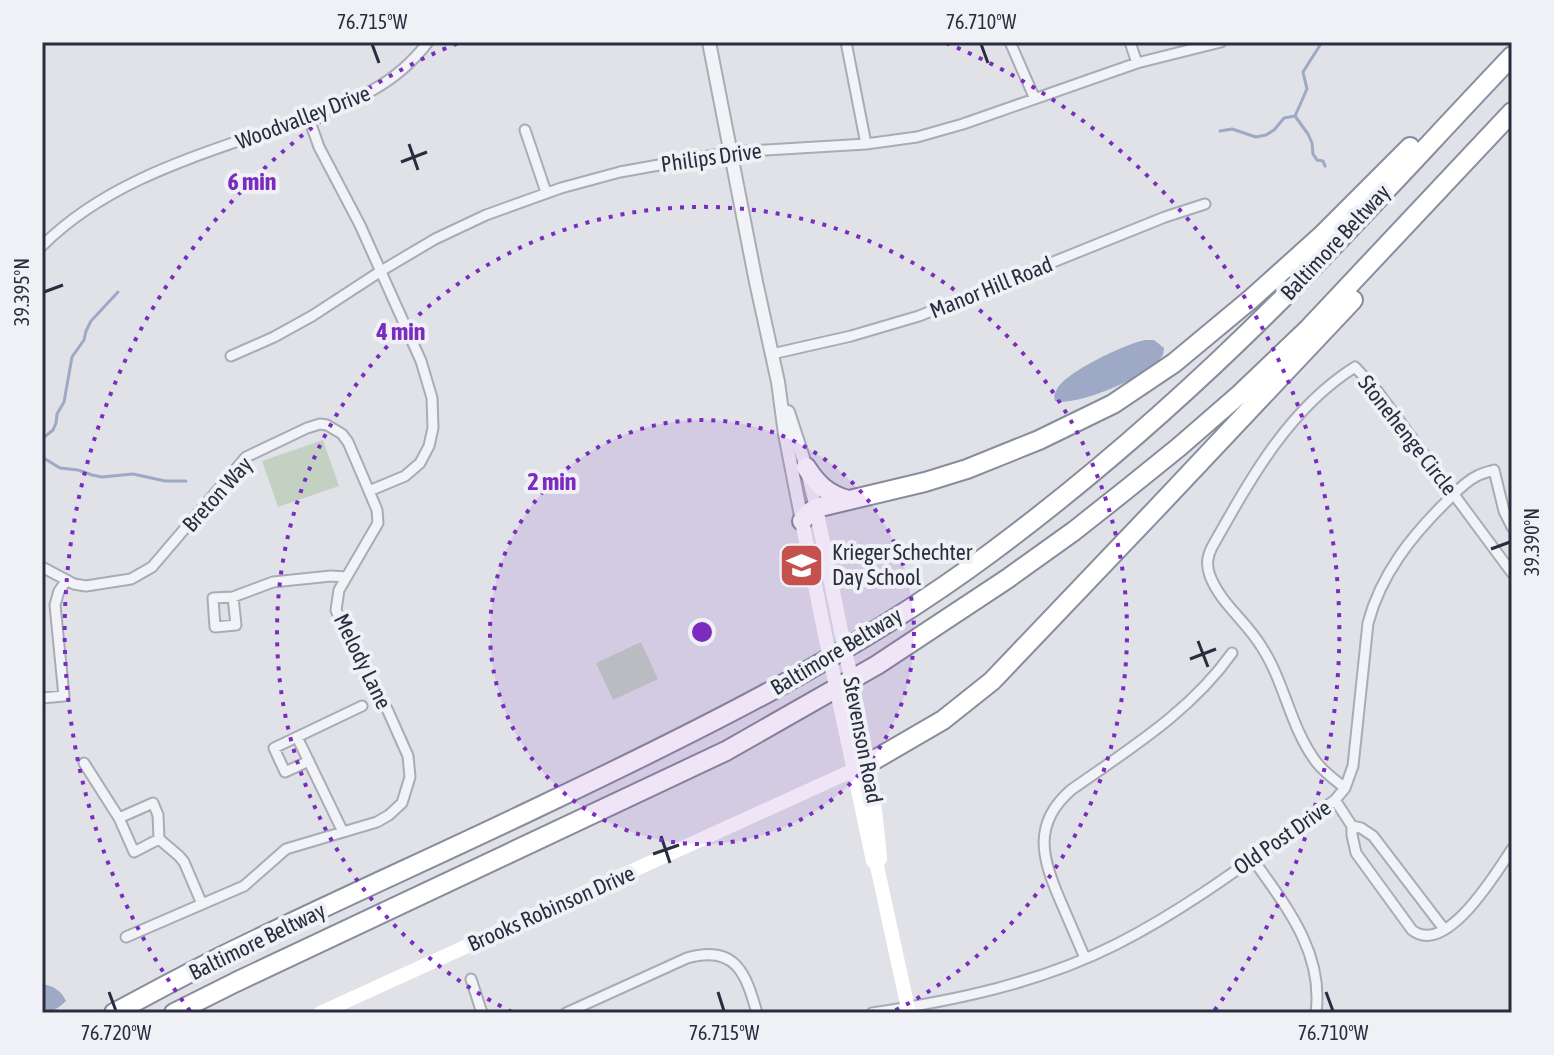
<svg xmlns="http://www.w3.org/2000/svg" width="1554" height="1055" viewBox="0 0 1554 1055" font-family="'Asap Condensed',sans-serif">
<rect width="100%" height="100%" fill="#e0e2e8"/>
<path fill="#c3d1c2" d="M323,440L339,486L278,507L262,461Z
M641,642L658,679L613,700L596,663Z"/>
<path fill="#9da9c5" d="M1145,340H1154L1164,348C1163,354 1164,354 1160,359C1146,377 1076,407 1055,401C1054,395 1054,395 1057,389C1066,372 1125,344 1145,340Z
M42,984C53,986 61,990 66,1001C60,1007 51,1013 42,1013Z"/>
<g fill="none" stroke-linecap="round" stroke-linejoin="round">
<path stroke="#9da9c5" stroke-width="3" d="M1295,116L1307,89L1303,72L1322,42
M1295,116L1308,134L1312,143L1313,154L1317,160L1323,161L1325,166
M1220,131L1232,129L1256,137L1266,135L1274,130L1284,118L1295,116
M42,439L53,430L56,423L57,414L64,402L72,357L84,340L86,331L91,321L118,292
M42,457L60,468L78,470L92,475L102,477L133,474L165,481H186"/>
<defs>
<path id="minor" d="M846,42L866,144
M1010,42L1035,99
M1130,42L1137,63
M525,130L546,192
M42,246C109,179 201,155 287,124C345,103 389,93 428,42
M772,354L851,336L919,316L1165,217L1205,204
M231,356L274,337L312,316L381,271L435,239L486,215L561,188L620,172L731,152L866,144L917,137L963,124L1137,63L1221,42
M42,567L74,584L86,586L131,579L152,567L246,457L307,428L320,424L327,425L342,434L348,442L369,491
M233,597L236,625L215,627L213,598L233,597L273,582L331,576L346,577
M42,698L64,696L55,605L59,591L67,580
M297,737L274,748L285,772L309,761
M84,763L119,818
M1345,788C1335,780 1325,773 1317,763C1290,728 1285,682 1261,646C1246,621 1221,604 1210,576C1206,565 1207,557 1212,547C1250,480 1288,409 1355,367L1378,392L1512,573
M1335,800L1352,826V835L1356,853L1412,930C1446,957 1496,873 1512,849
M1352,826L1361,828L1373,836L1444,929
M343,832L297,737L362,706
M159,839L158,815L153,803L119,818L134,852L159,839L179,856L184,862L202,904
M1252,858C1285,905 1324,952 1316,1013
M126,937L244,886L286,849L377,822L389,815L402,803L410,777L408,756L388,711L343,627L336,610L339,590L378,523L377,510L369,491L405,476L420,463L429,446L433,428L432,398L421,361L360,225L319,147L308,116
M1085,958C1077,939 1068,919 1060,900C1042,858 1032,824 1071,790C1129,749 1190,712 1232,653
M471,979L482,1013
M566,1013L687,958C736,944 746,974 757,1013
M872,1013C957,1000 1040,983 1117,944C1194,905 1265,849 1335,800L1345,788L1353,766L1368,623C1381,574 1412,535 1448,500C1456,492 1466,481 1477,476C1482,473 1488,472 1494,470L1504,511L1512,527"/>
<path id="tertiary" d="M709,42L756,282L778,382L785,434L802,521
M788,412L806,467L816,508"/>
<path id="motorway" d="M806,467C817,484 827,494 848,500
M802,521L810,512L816,508L925,482L967,469L1039,440L1113,404L1174,363L1251,299L1321,236L1410,147
M869,763L943,720L992,681L1156,509L1353,300
M114,1013C149,994 185,975 220,957C328,904 439,855 547,803C700,730 853,655 989,554C1093,477 1190,391 1281,300C1360,220 1435,137 1512,56
M174,1013L236,982L726,751L877,665L1007,579L1074,531L1127,489L1179,447L1240,394L1308,329L1512,112"/>
</defs>
<use href="#minor" stroke="#a9acb5" stroke-width="13"/>
<use href="#tertiary" stroke="#a9acb5" stroke-width="16"/>
<use href="#motorway" stroke="#888d9d" stroke-width="22"/>
<use href="#minor" stroke="#f2f3f6" stroke-width="9"/>
<use href="#tertiary" stroke="#f2f3f6" stroke-width="12"/>
<path stroke="#fff" stroke-width="14" d="M816,508L841,631
M802,521L826,640
M855,697C866,751 876,804 880,859
M840,705L873,861L877,866L909,1013
M320,1013L869,763"/>
<use href="#motorway" stroke="#fff" stroke-width="18"/>
<path stroke="#fff" stroke-width="14" d="M841,631L855,697
M826,640L840,705"/>
</g>
<path fill="none" stroke="#2a2d3e" stroke-width="3" d="M372,44L379,63M981,44L988,63M409,144L418,170M401,162L427,152M44,292L63,285M1491,549L1510,542M1198,641L1208,667M1190,659L1216,649M661,836L670,863M653,854L679,845M109,992L116,1011M718,992L724,1011M1326,992L1333,1011"/>
<circle cx="702" cy="632" r="212" fill="#7b2cbf" fill-opacity=".12"/>
<g fill="none" stroke="#7b2cbf" stroke-width="4" stroke-dasharray="4 8">
<circle cx="702" cy="632" r="212"/>
<path d="M512 1012A425 425 0 1 1 892 1012"/>
<path d="M190 1011A637 637 0 0 1 458 43M946 43A637 637 0 0 1 1214 1011"/>
</g>
<defs>
<symbol id="school-square" viewBox="-11 -11 22 22"><rect x="-9" y="-9" width="18" height="18" rx="4" fill="#c4514d" stroke="#eff1f6"/><path d="M0-5L7-2L0 1L-7-2ZM-4 1L0 2.5L4 1V4Q0 6-4 4Z" fill="#fff"/></symbol>
</defs>
<g fill-rule="evenodd">
<use href="#school-square" x="776" y="540" width="51" height="51"/>
</g>
<g text-anchor="middle" stroke-width="8" stroke-linejoin="round" paint-order="stroke">
<g font-size="22" fill="#2a2d3e" stroke="#eff1f6">
<text transform="translate(303 117) rotate(-21)" y="8">Woodvalley Drive</text>
<text transform="translate(711 157) rotate(-8)" y="8">Philips Drive</text>
<text transform="translate(1335 242) rotate(-47)" y="8">Baltimore Beltway</text>
<text transform="translate(991 287) rotate(-22)" y="8">Manor Hill Road</text>
<text transform="translate(1408 435) rotate(52)" y="8">Stonehenge Circle</text>
<text transform="translate(217 494) rotate(-48)" y="8">Breton Way</text>
<text transform="translate(836 651) rotate(-31)" y="8">Baltimore Beltway</text>
<text transform="translate(363 661) rotate(64)" y="8">Melody Lane</text>
<text transform="translate(863 740) rotate(79)" y="8">Stevenson Road</text>
<text transform="translate(1282 837) rotate(-35)" y="8">Old Post Drive</text>
<text transform="translate(551 908) rotate(-24)" y="8">Brooks Robinson Drive</text>
<text transform="translate(257 941) rotate(-26)" y="8">Baltimore Beltway</text>
</g>
<g font-size="22" fill="#2a2d3e" stroke="#eff1f6" text-anchor="start">
<text x="832" y="560">Krieger Schechter<tspan x="832" dy="25">Day School</tspan></text>
</g>
</g>
<circle cx="702" cy="632" r="12" fill="#7b2cbf" stroke="#eff1f6" stroke-width="4"/>
<g font-size="24" text-anchor="middle" font-weight="bold" fill="#7b2cbf" stroke="#eff1f6" stroke-width="8" stroke-linejoin="round" paint-order="stroke">
<text x="252" y="190">6 min</text>
<text x="401" y="340">4 min</text>
<text x="552" y="490">2 min</text>
</g>
<rect width="1554" height="1055" fill="none" stroke="#eff1f6" stroke-width="88"/>
<rect x="44" y="44" width="1466" height="967" fill="none" stroke="#2a2d3e" stroke-width="3"/>
<g font-size="20" text-anchor="middle" fill="#2a2d3e">
<text x="372" y="29">76.715°W</text>
<text x="981" y="29">76.710°W</text>
<text transform="translate(22 292) rotate(-90)" y="7">39.395°N</text>
<text transform="translate(1532 542) rotate(-90)" y="7">39.390°N</text>
<text x="116" y="1040">76.720°W</text>
<text x="724" y="1040">76.715°W</text>
<text x="1333" y="1040">76.710°W</text>
</g>
</svg>
